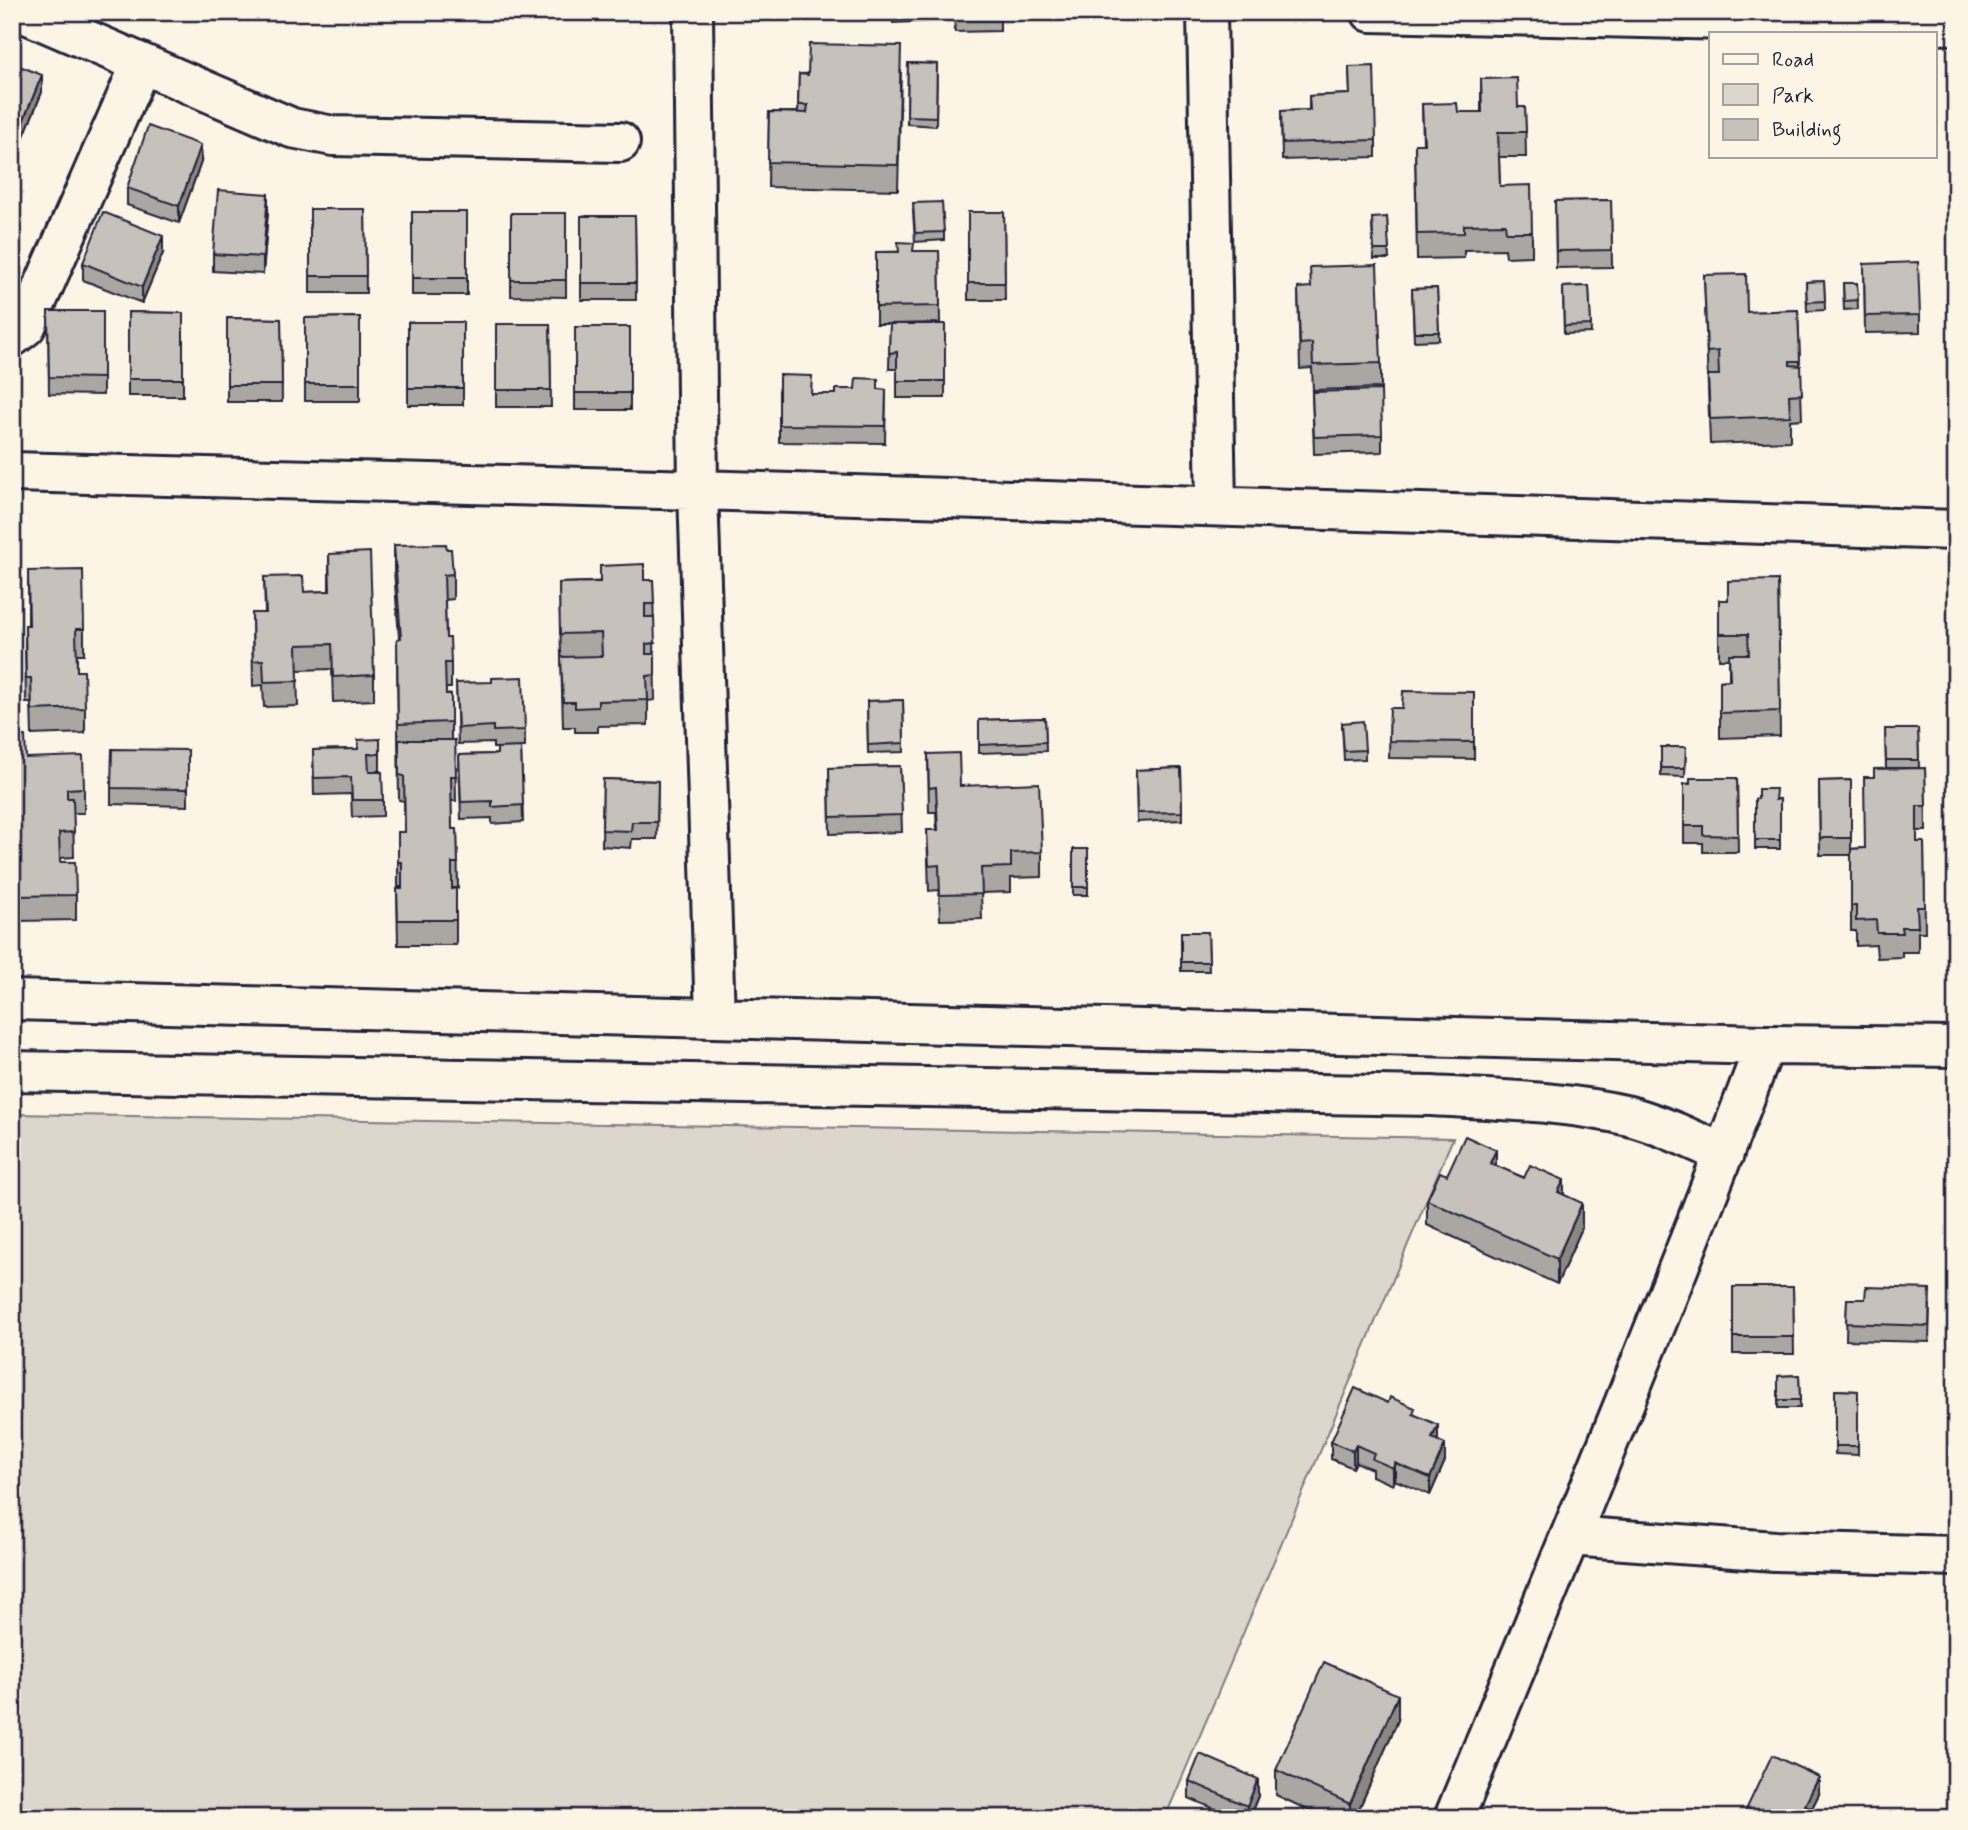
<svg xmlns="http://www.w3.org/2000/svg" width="1968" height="1830" viewBox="0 0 1968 1830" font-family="Mynerve,sans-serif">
<rect width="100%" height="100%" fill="#fcf5e5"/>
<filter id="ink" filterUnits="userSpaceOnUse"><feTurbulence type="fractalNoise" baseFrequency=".0143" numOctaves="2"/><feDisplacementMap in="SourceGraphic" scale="14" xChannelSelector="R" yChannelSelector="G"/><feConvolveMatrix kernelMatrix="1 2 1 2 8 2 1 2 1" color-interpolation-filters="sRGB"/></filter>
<g filter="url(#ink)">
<path fill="#dcd6cc" stroke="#7f7c84" stroke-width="2" d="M12,1114L1453,1138L1165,1818H12Z"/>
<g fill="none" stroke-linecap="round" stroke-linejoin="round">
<defs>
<path id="minor" d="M22,12L292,128L333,136L620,142
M693,12L698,490L715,1018
M1207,12L1216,506
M1371,12L1956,25
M12,337L26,326L141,64
M12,472L698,490L1956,530
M12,1000L1765,1045L1956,1047
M12,1071L1432,1096C1498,1100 1565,1101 1629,1116C1662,1125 1693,1140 1724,1154
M1570,1536L1775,1551L1956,1556
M1454,1818C1560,1561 1667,1304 1765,1045"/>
</defs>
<use href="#minor" stroke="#22223b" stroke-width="44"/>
<use href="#minor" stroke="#fcf5e5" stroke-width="38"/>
</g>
<path fill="#aaa6a1" stroke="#22223b" stroke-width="2" d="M892,12H934V21L893,23Z
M954,12H1000V31L955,32Z
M12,63L42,92L19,148L12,145Z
M908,63L937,64L936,126L907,124Z
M1349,67L1376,140V157L1282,160L1281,111L1309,110V96L1350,94Z
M901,71L898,190L768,187L769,112H798L799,74Z
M1481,79L1518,107H1525L1526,157H1499L1500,186L1532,232V256L1506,257L1505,249L1464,250V258L1417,259L1415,144H1423L1422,104L1458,112H1481Z
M201,162L179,223L127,205V188Z
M1611,200L1612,267L1556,268L1555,201Z
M310,209H365L366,293H310Z
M268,211L263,274L213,271V254Z
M913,211L944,232V240L915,242Z
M412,212H467V295H412Z
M968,212H1004L1005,300H968Z
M511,213H566V297L511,296Z
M581,216H635L636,300H581Z
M1387,217L1389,259H1374L1372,226Z
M939,251L940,323L890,324H945V398H897V369H889L890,324H876V252Z
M163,253L142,303L83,280V263Z
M1864,264L1920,315V332L1865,333Z
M1704,275L1747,312L1798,310L1802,419L1790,420V441L1710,444Z
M1824,281L1825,310L1807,311L1806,282Z
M1843,283H1857L1858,309L1844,310Z
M1589,286L1591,333L1564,334L1563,287Z
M1298,288L1381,363V388L1313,390L1312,368L1300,369Z
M1437,288L1439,340L1414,341L1412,289Z
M48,311H103V395L49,394Z
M128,312L183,313V396H128Z
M360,317V401H305V318Z
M227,318L281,319L282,402H227Z
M408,322H463V405H408Z
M496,324H550L551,407H496Z
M575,327H630V410H575Z
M878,389L886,390L885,443L779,442V425L812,394H836Z
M1312,392L1382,435V452L1314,454Z
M394,545L447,549L453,574V599L445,600L446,638L451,663V688H446V694H451V740H455L456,801H451L452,829H457L458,888H452V889L456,888V945H398L397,889H402V887H398V832H404V801L399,800L397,664L399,638L394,570Z
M329,554L374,675V700L333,702L332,669L297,670L298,706L264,707L263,685L253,686L252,613H265L264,577L304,592L329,591Z
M28,571L84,629V654H77V671L85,708V733L32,735L31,703H26L25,650V625H28Z
M644,580H653L655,700L648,701V725L598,726V732H575V727H563L559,583Z
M1778,580L1780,736L1720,738V681L1729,680V659H1719V600H1728Z
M12,669H18L20,733H12Z
M456,683L525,730V747H521L523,822L492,824V818L461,819L459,755L497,754V748H493V743L458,744Z
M1474,692V759L1389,758L1390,708H1402Z
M903,700L904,752L868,753L867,701Z
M1953,702H1956V755L1953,719Z
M1045,718L1046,751L979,753V720Z
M1342,723L1365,750V759L1344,760Z
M1885,729H1918L1919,768H1886Z
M12,737L26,758L84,788V813H73L74,857L60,858V862L76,895V920L17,921L16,908H12Z
M380,739V771H369L383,800V816L352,817L351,794L314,795L313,750L358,749Z
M1661,747H1686L1685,777L1661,776Z
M188,750V806L111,804V788Z
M928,754L960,786L1042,852V877L1011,878V892L981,893L982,919L940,920L939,890L929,891L927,830H937L936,812H929Z
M900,766L902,832L830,834L829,768Z
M1181,768L1182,820L1137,822L1136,770Z
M1925,768L1926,831H1917V842H1924L1925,932H1918V952H1902V957L1877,958L1876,945L1856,946V931H1851V849L1865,848L1874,777Z
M1737,778L1738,852H1703V843H1684V784Z
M603,779L658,781L657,839H632L631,848L602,846Z
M1851,780V855H1820L1819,781Z
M1755,799H1780V849H1755Z
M1073,849H1088V895H1073Z
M1181,932H1208L1209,971H1181Z
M1496,1166L1564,1194L1582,1228L1557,1284L1427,1225V1200L1447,1175Z
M1733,1287H1793L1794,1354H1733Z
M1847,1299L1930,1305L1929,1342L1846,1340Z
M1799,1375L1800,1408H1778V1376Z
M1835,1390L1858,1391V1455L1835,1454Z
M1415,1415L1438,1441L1445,1461L1430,1495L1395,1480L1393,1485L1372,1476V1469L1356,1462L1353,1468L1331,1459V1442Z
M1398,1720L1355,1818H1325L1276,1795V1770Z
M1189,1781L1258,1796L1249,1818H1236L1189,1798Z
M1819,1794L1812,1808L1819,1818H1745V1812Z"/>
<path fill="#8b8783" stroke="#22223b" stroke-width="2" d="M42,75V92L19,148V131Z
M201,145V162L179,223V206Z
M268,194V211L263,274V257Z
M163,236V253L142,303V287Z
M1496,1150V1175L1490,1163Z
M1564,1180V1205L1558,1192Z
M1582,1203V1228L1557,1284V1259Z
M1438,1425V1442L1432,1438Z
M1445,1444V1461L1430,1495V1478Z
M1356,1445V1462L1353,1468V1451Z
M1395,1463V1480L1393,1485V1468Z
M1398,1695V1720L1355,1818H1350V1804Z
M1819,1777V1794L1807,1818L1805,1805Z
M1258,1779V1796L1249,1818H1247V1806Z"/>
<path fill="#c6c1bb" stroke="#22223b" stroke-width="2" d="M955,12H1000V14L955,15Z
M809,44L901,46L898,165L768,162L769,112L807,113L808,105H798L799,74L808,75Z
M12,63L42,75L19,131L12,128Z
M908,63L937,64L936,117L907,116Z
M1374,66L1376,140L1282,143L1281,111L1310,110L1309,96L1350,94L1349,67Z
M1517,78L1518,107H1525L1526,132H1498L1500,186L1531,185L1532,232H1506L1505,224L1464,225V233L1417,234L1415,144H1424L1422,104L1457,103L1458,112H1482L1481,79Z
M148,126L201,145L179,206L127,188Z
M218,190L268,194L263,257L213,254Z
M1611,200L1612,250L1556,251L1555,201Z
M942,202L944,232L915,233L913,203Z
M310,209H365L366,276H310Z
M103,212L163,236L142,287L83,263Z
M412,212H467V278H412Z
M968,212H1004L1005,283H968Z
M511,213H566V280H511Z
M581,216H635L636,283H581Z
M1387,217L1389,250H1374L1372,218Z
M898,242L914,243L913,251H939L940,306L876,307V252H899Z
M1918,262L1920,315L1865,316L1864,264Z
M1377,265L1381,363L1313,365L1312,343L1300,344L1298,288L1311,287L1310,267Z
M1746,274L1747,312L1798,310L1800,361H1790V365L1801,366L1802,394L1789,395L1790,416L1710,419L1708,375H1719L1718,351L1707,352L1704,275Z
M1824,281L1825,301L1807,302L1806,282Z
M1843,283H1857L1858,300L1844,301Z
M1589,286L1591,325L1564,326L1563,287Z
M1437,288L1439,332H1414L1412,289Z
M48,311H103V378L49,377Z
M128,312L183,313V379H128Z
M360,317V384H305V318Z
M227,318L281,319L282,385H227Z
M408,322H463V388H408Z
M496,324H550L551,390H496Z
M890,324H945V381H897V352L889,353Z
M575,327H630V393H575Z
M779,375L812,376L811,394H836V389H855L856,378L878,379V389L886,390L885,426L779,425Z
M1381,390L1382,435L1314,437L1312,392Z
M446,544L447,549H451L453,574L444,575L446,638H450L451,663H445L446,694H451V722L398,724L397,639L401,638L394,545Z
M370,552L374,675L333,677L332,644L297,645L298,681L264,682L263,660L253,661L252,613H266L264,577L303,576L304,592L330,591L329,554Z
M644,564V580H653L654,604H645V617H654L655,643L646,644V654H655V675L647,676L648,700L598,701V707L575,708V702H563L561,657L602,656L601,633L560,634L559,583L600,582V566Z
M83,570L84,629H76L77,671H84L85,708L32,710L31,678H26L25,625H29L28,571Z
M1778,580L1780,711L1720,713V681L1730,680L1729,654H1749L1748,634H1719V600H1728V581Z
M12,669H18L20,716L12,717Z
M523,677L525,730L493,731V726L458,728L456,683L492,682V678Z
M1403,691L1474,692V742L1389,741L1390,708H1402Z
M903,700L904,743L868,745L867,701Z
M1953,702H1956V738Z
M1045,718L1046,742L979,745V720Z
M1363,721L1365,750L1344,751L1342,723Z
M1885,729H1918L1919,760H1886Z
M25,736L26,758L83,756L84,788L67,789V798H73L74,832L59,833L60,862H75L76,895L17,896L16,883H12V737Z
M380,739V754H368L369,772H382L383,800H352L351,777L314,778L313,750L358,749V740Z
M399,740H455L456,776H451L452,829H457L458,863H452V889L456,888V920H398L397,889H402V862H398V832H405L404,776L399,775Z
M521,747L523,805L492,807V801L461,802L459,755L497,754V748Z
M1661,747H1686L1685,768H1661Z
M112,749L188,750V789L111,788Z
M959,753L960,786L1039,783L1042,852L1011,853V867L981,868L982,894L940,895L939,865L929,866L927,830H938L936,787L929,788L928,754Z
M900,766L902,815L830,817L829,768Z
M1181,768L1182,812L1137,813L1136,770Z
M1925,768L1926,806H1917V842H1924L1925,907H1917L1918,927H1901L1902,933H1877L1876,920L1856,921V906H1851V849L1865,848L1864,777H1874V769Z
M1690,778H1737L1738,836L1703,835V826H1684V784H1690Z
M603,779L658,781L657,822H632L631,831L602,830Z
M1851,780V838H1820L1819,781Z
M1758,789H1776L1775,800L1780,799V840H1755V799H1758Z
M1073,849H1088V887H1073Z
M1181,932H1208L1209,962H1181Z
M1465,1136L1496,1150L1490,1163L1524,1178L1530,1165L1564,1180L1558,1192L1582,1203L1557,1259L1427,1200L1440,1172L1447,1175Z
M1733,1287H1793L1794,1337H1733Z
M1866,1287L1930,1289L1929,1326L1846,1323L1847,1299H1865Z
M1799,1375L1800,1400H1778V1376Z
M1355,1388L1388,1403L1390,1397L1415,1408L1413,1414L1438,1425L1432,1438L1445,1444L1430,1478L1395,1463L1393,1468L1372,1459L1374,1453L1356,1445L1353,1451L1331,1442Z
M1835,1390L1858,1391V1446H1835Z
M1324,1662L1398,1695L1350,1804L1276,1770Z
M1200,1754L1258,1779L1247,1806L1189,1781Z
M1772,1755L1819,1777L1805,1805L1819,1812L1816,1818H1757L1745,1812Z"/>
</g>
<rect width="1968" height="1830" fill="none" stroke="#fcf5e5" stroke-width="42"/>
<rect x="21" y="21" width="1926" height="1788" fill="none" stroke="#22223b" stroke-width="2.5" filter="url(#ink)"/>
<rect x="1709" y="32" width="228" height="126" fill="#fcf5e5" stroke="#a5a1a1" stroke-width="2"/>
<rect x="1723" y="54" width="35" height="10" fill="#fcf5e5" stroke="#a5a1a1" stroke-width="2"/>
<text x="1772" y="66" font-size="21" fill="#22223b">Road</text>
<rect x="1723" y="84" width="35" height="21" fill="#dcd6cc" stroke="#a5a1a1" stroke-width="2"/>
<text x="1772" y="102" font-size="21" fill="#22223b">Park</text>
<rect x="1723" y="119" width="35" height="21" fill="#c6c1bb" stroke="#a5a1a1" stroke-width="2"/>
<text x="1772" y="136" font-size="21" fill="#22223b">Building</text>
</svg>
